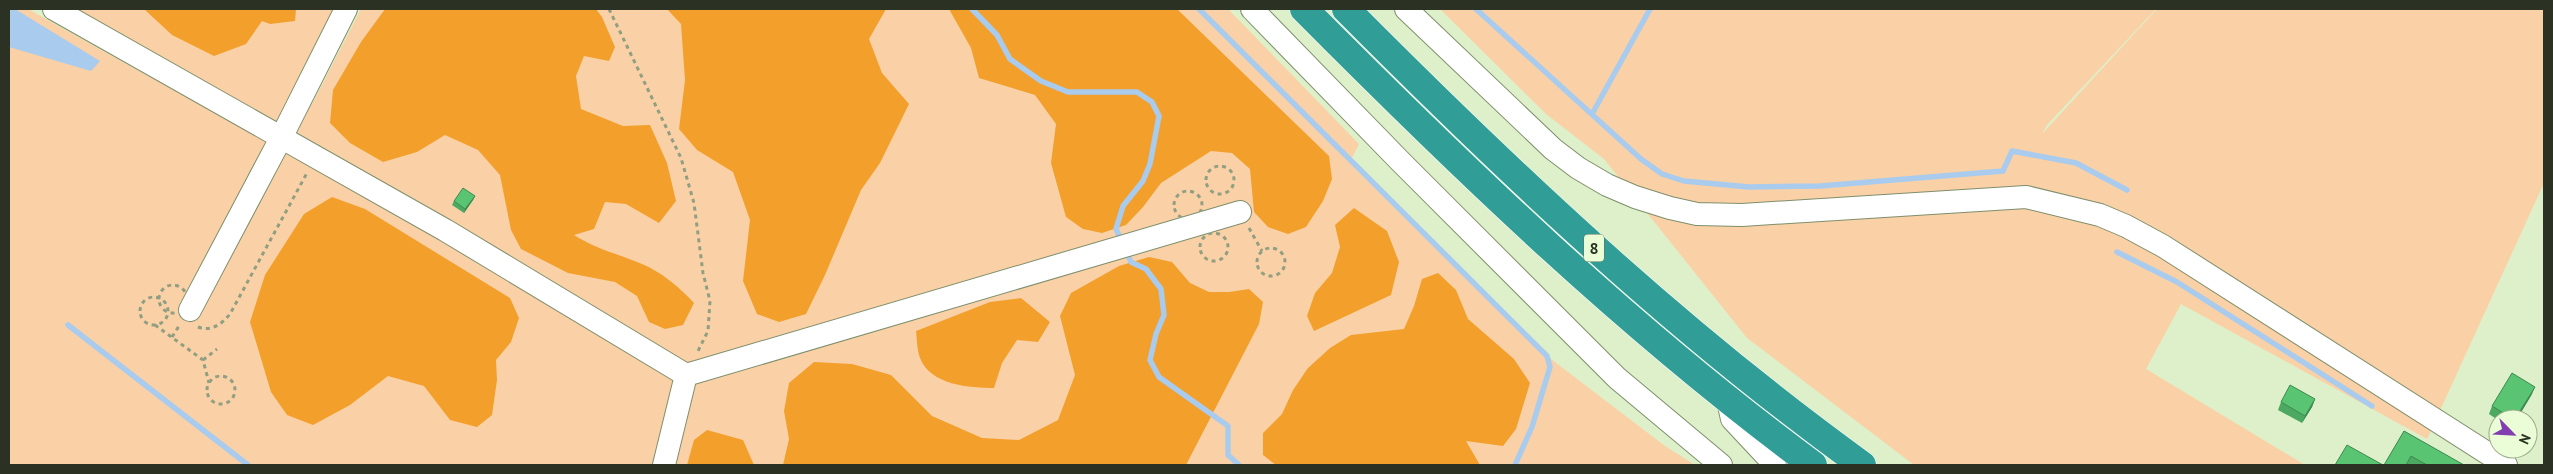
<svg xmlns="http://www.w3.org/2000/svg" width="2553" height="474" viewBox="0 0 2553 474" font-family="'PT Sans',sans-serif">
<rect width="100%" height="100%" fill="#ddf0c9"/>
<path fill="#fad1a6" d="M9,9H28L148,76L158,58L71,9H337L294,96L312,104L361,9H1228L1359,144L1351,160L1547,356L1665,446L1695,465H9Z
M1440,9H2156L2047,125L2042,134L2157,9H2544V183L2427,439L2181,304L2146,369L2305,465H1914L1747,338L1604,159L1546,114Z"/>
<path fill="#f39f2b" d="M144,9H296L295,21L270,24L262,21L246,44L214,56L172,35Z
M385,9H596L602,17L615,47L609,61L584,56L576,76L581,109L623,126L650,125L667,163L676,201L659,223L626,204L605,202L594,229L574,235C596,249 618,254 642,264C663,273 679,287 694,303L683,325L665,329L649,322L637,296L615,282L568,273L521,249L511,230L500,175L478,150L445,135L417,152L383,162L350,143L330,123L333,90L361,42Z
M667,9H886L869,39L882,73L909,104L880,163L861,190L825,275L806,314L779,322L757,314L743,281L750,220L733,172L697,150L679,129L685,80L681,24Z
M949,9H1177L1329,156L1332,179L1323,201L1306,227L1288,234L1268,227L1254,212L1250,169L1232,153L1211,151L1161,183L1143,207L1126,225L1102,233L1083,229L1066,217L1051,163L1056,124L1035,95L979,78L971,48Z
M332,197L365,209L510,298L519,318L511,342L496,360L497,380L492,415L477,427L450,420L424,386L388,376L350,405L313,425L287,415L271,392L250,322L265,275L304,214Z
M1354,208L1387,231L1399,262L1391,295L1314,331L1307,316L1315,293L1332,273L1340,247L1335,225Z
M1149,257L1172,262L1190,283L1209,292H1229L1249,289L1263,302L1259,324L1186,465H783L789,439L784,411L789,383L814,362L852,364L891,375L932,416L982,438L1019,440L1058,420L1075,375L1060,316L1071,293L1119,266Z
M1438,273L1456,290L1468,319L1514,359L1530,383L1516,429L1503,446L1466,441L1480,465H1276L1263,455V433L1282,414L1293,390L1308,368L1330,348L1351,335L1404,329L1414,306L1422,279Z
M1021,298L1050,322L1038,342L1017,340L1002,363L994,388C970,388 930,385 920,358C917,350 917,339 916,331L990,302Z
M707,430L743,440L754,465H687L694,440Z"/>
<path fill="#a8cbee" d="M9,9H15L100,61L91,71L9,47Z"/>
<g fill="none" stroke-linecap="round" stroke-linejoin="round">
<path stroke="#a8cbee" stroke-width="5.5" d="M972,9L997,35L1010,59L1041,81L1068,92H1137L1152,102L1159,116L1150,164L1143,181L1123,206L1116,229L1122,242
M1199,9L1547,356L1550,367L1532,427L1515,465
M1476,9L1641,159L1662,174L1684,181L1749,187L1820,186L2003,171L2012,151L2076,163L2127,190
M1592,114L1650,9
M1126,251L1131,262L1146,269L1161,289L1164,315L1156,334L1150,360L1159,377L1228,426V455L1239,465
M2117,252L2177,282L2372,406
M68,325L248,465"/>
<defs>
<path id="minor" d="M54,9L445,230L686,375L1240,212
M1252,9L1400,161L1617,378L1721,465
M1406,9L1553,149L1578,168L1607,185L1635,197L1670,208L1697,214L1742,215L2026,197L2100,215L2126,226L2163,246L2506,465
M190,310L281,138L346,9
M1728,401L1732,419L1775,465
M664,465L686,375"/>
<path id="highway" d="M1304,9C1465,171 1629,329 1813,465
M1346,9C1508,172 1675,330 1862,465"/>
</defs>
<use href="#minor" stroke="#7e8f6c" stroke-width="24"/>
<use href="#highway" stroke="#fff" stroke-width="29"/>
<path stroke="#909e81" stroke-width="3" stroke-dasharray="4 4" stroke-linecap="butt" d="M609,9L681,158L694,203L703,273L710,301L708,331L698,351
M1206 180a14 14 0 1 1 28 0a14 14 0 1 1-28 0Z
M1174 205a14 14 0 1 1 28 0a14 14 0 1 1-28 0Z
M1249,228L1262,251
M1200 247a14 14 0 1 1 28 0a14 14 0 1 1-28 0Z
M1257 262a14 14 0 1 1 28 0a14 14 0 1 1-28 0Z
M159 299a14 14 0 1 1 28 0a14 14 0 1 1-28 0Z
M140 311a14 14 0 1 1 28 0a14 14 0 1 1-28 0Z
M155,325L203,360L209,383
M198,327C211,332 222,324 230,314L307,173
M172,337L179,326
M203,360L217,349
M207 390a14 14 0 1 1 28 0a14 14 0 1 1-28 0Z"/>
<use href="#minor" stroke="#fff" stroke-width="22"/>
<use href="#highway" stroke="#319d97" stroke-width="28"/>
</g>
<path fill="#4da962" d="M475,196L473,200L464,213L452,205L454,201Z
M2532,394L2517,419L2498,420L2489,414L2492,406Z
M2315,399L2312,407L2302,423L2278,410L2281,402Z
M2404,431L2464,465H2384Z"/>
<path fill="#3e8a50" d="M475,196L473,200L464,213L465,209Z
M2535,387L2532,394L2517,419H2515Z
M2315,399L2312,407L2302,423L2305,416Z"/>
<path fill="#59c572" stroke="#3e8a50" d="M463,188L475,196L465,209L454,201Z
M2512,373L2535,387L2515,419H2513L2492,406Z
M2290,385L2315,399L2305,416L2281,402Z
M2404,431L2464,465H2427L2411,456L2406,465H2384Z
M2347,445L2383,465H2335Z"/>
<g text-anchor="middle" stroke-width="5" stroke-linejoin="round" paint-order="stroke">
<rect fill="#eafdd6" stroke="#646f59" stroke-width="1" x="1584" y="234.5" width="20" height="27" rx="4"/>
<g font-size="16" font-weight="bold" fill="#2b3223">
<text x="1594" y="254">8</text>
</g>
</g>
<rect width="2553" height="474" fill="none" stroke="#2b3223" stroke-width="20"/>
<g transform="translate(2513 434) rotate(114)"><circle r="24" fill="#eafdd6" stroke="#9eac8e"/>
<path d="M0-4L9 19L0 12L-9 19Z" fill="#823db0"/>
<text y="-8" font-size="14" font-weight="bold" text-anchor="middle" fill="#2b3223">N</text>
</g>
</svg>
